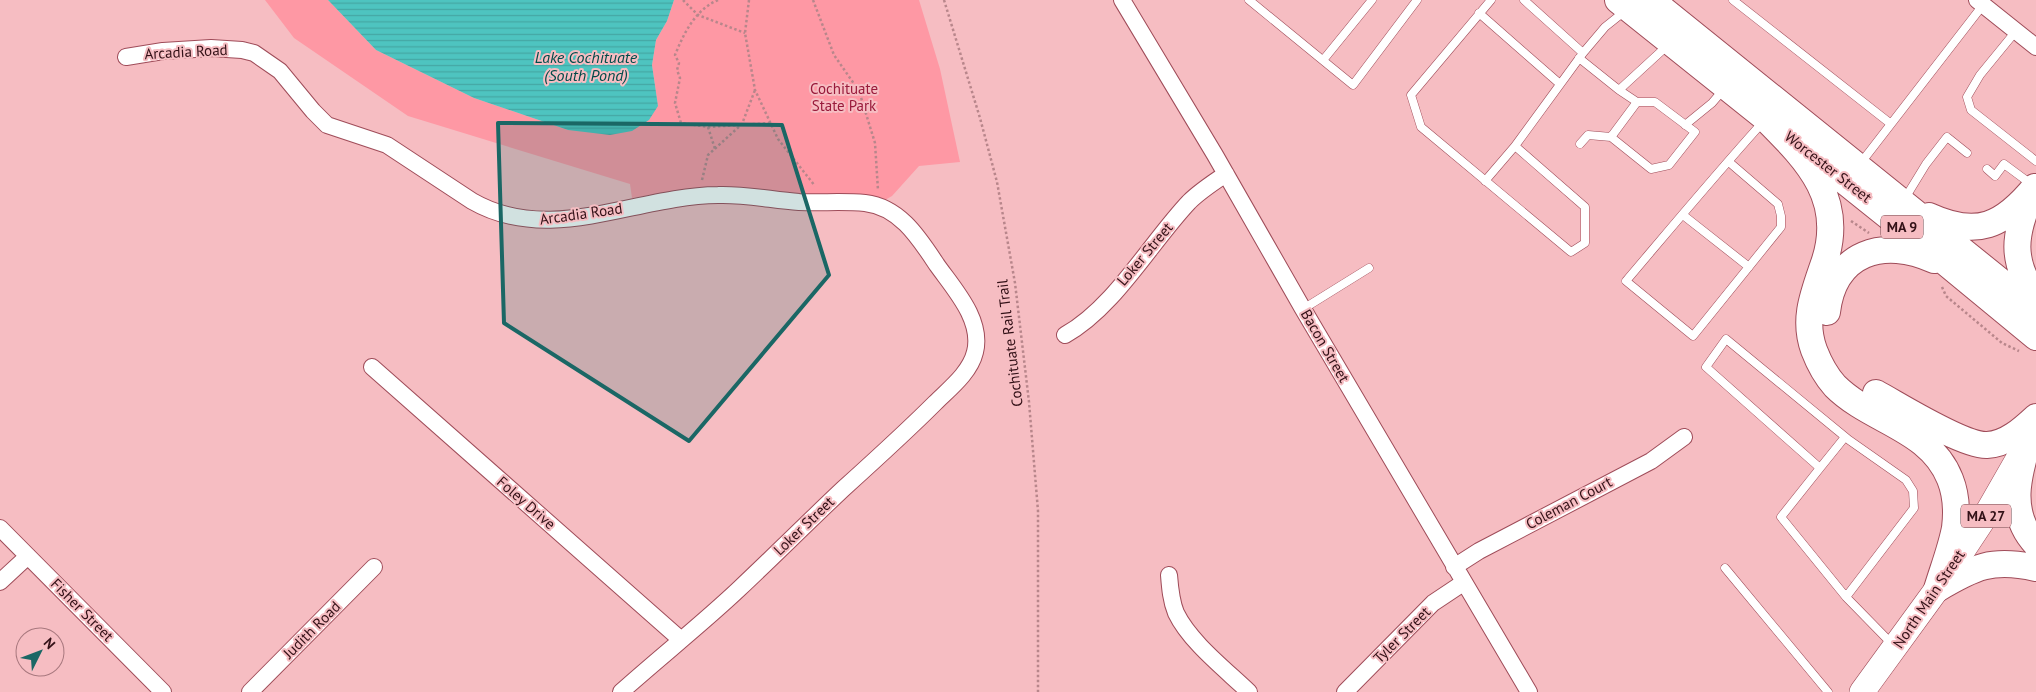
<svg xmlns="http://www.w3.org/2000/svg" width="2036" height="692" viewBox="0 0 2036 692" font-family="'PT Sans',sans-serif">
<defs>
<pattern id="water-rules" width="6" height="5" patternUnits="userSpaceOnUse" patternTransform="scale(1.25)"><rect width="6" height="5" fill="#4ec4c0"/><path d="M0 2.5h6" fill="none" stroke="#45a7a4"/></pattern>
</defs>
<rect width="100%" height="100%" fill="#f6bdc2"/>
<path fill="#fe98a4" d="M265,0H328L376,50L474,98L568,130L658,106L652,65L656,40L667,21L674,0H919L940,69L960,162L919,166L892,196L885,200L871,197L793,194L719,187L676,191L632,198L630,184L408,116L294,38Z"/>
<path fill="url(#water-rules)" d="M328,0H674L667,21L656,40L652,65L658,106L649,120L632,131L610,135L568,130L474,98L376,50Z"/>
<g fill="none" stroke-linecap="round" stroke-linejoin="round">
<defs>
<path id="service" d="M1249,0L1353,85L1417,0
M1491,0L1411,95L1421,127L1571,252L1585,243V207L1515,146L1583,53L1605,27L1625,11
M1524,0L1583,53
M1733,0L1891,124
M1479,13L1560,84
M2016,31L1980,75L1967,97L1971,110L2036,161
M1579,58L1619,90L1668,45
M1324,59L1372,0
M1619,90L1637,102H1655L1695,132L1669,165L1651,169L1611,137L1637,102
M1685,125L1712,103L1724,89
M1580,144L1588,135L1611,137
M1729,162L1778,204L1781,216V227L1693,336L1626,281C1671,228 1716,174 1763,122
M1860,164L1983,5
M1987,169L1995,176L2004,164L2031,184
M1485,181L1515,146
M1904,200L1926,164L1947,137L1967,153
M1683,215L1749,267
M1303,309L1369,268
M1820,468L1845,437
M1725,568L1828,692
M1846,597L1914,508L1913,491L1906,480L1849,440L1726,339L1706,367L1820,468L1781,517L1846,597L1892,644"/>
<path id="minor" d="M1122,0L1215,155L1303,309L1529,692
M1977,0L2036,47
M126,57L163,51L211,48L242,50L254,53L280,71L313,111L327,125L387,145L472,201C550,246 634,196 718,195C745,194 772,200 799,202C821,203 843,201 865,203C900,207 919,238 937,265C954,289 983,320 975,352C970,373 949,389 935,403C905,433 874,461 843,489C808,522 775,555 740,588C702,624 660,657 621,692
M1065,335C1114,308 1151,242 1189,202C1200,191 1214,182 1226,174
M372,367L680,639
M0,528L163,692
M1454,567L1479,551L1651,461L1684,437
M1169,575C1170,588 1171,601 1176,613C1190,642 1225,669 1249,692
M0,582L28,556
M250,692L374,567
M1345,692L1433,603L1463,583"/>
<path id="primary" d="M1862,692L1937,589L1986,515L2021,454"/>
<path id="trunk" d="M1618,0L1922,243L2036,337
M1651,0L2036,310
M1766,119C1809,162 1847,201 1823,266C1813,295 1803,320 1814,350C1819,363 1826,376 1835,386C1871,422 1930,428 1950,479C1956,494 1957,512 1955,528C1951,549 1943,569 1937,589
M2031,195C2014,234 2010,261 2036,297
M1929,216C1977,238 2003,226 2035,187
M1827,312C1834,252 1884,237 1934,260
M1876,393C1900,406 1963,446 1987,445C2007,444 2023,429 2036,417
M2029,439C2018,475 2007,513 2036,544
M1937,589C1974,567 1992,558 2036,568"/>
</defs>
<use href="#service" stroke="#9f4c59" stroke-width="9"/>
<use href="#minor" stroke="#9f4c59" stroke-width="18"/>
<use href="#primary" stroke="#9f4c59" stroke-width="26"/>
<use href="#trunk" stroke="#9f4c59" stroke-width="28"/>
<path stroke="#b8868b" stroke-width="2.5" stroke-dasharray="2.5 2.5" stroke-linecap="butt" d="M683,0L698,15L745,33
M718,0C695,10 684,33 675,55L679,63L677,70L680,78L675,103L681,123L708,127L770,123
M749,0L745,33L755,90L778,139L815,186
M813,0L834,55L859,91L875,143L878,190
M944,0L980,118L997,182L1015,283L1029,402L1038,511V692
M708,127L715,149
M702,180L708,155L742,124L755,90
M1851,221L1869,233
M1942,287L1946,296L2002,343L2019,351"/>
<use href="#service" stroke="#fff" stroke-width="8"/>
<use href="#minor" stroke="#fff" stroke-width="16"/>
<use href="#primary" stroke="#fff" stroke-width="25"/>
<use href="#trunk" stroke="#fff" stroke-width="26"/>
</g>
<path fill="#1a6765" fill-opacity="0.2" stroke="#1a6765" stroke-width="4" stroke-linejoin="round" d="M498,123L782,125L829,275L689,441L504,323Z"/>
<g text-anchor="middle" stroke-width="4" stroke-linejoin="round" paint-order="stroke">
<g fill="#f6bdc2" stroke="#6e454a" stroke-width="1">
<rect x="1881" y="215.5" width="42" height="23" rx="4"/>
<rect x="1961" y="504.5" width="50" height="23" rx="4"/>
</g>
<g font-size="14" font-weight="bold" fill="#331117">
<text x="1902" y="232">MA 9</text>
<text x="1986" y="521">MA 27</text>
</g>
<g font-size="15" fill="#331117" stroke="#f6bdc2">
<text transform="translate(186 52) rotate(-3)" y="5">Arcadia Road</text>
<text transform="translate(1828 167) rotate(38)" y="5">Worcester Street</text>
<text transform="translate(581 214) rotate(-8)" y="5">Arcadia Road</text>
<text transform="translate(1145 254) rotate(-50)" y="5">Loker Street</text>
<text transform="translate(1010 343) rotate(-97)" y="5">Cochituate Rail Trail</text>
<text transform="translate(1325 346) rotate(60)" y="5">Bacon Street</text>
<text transform="translate(526 503) rotate(41)" y="5">Foley Drive</text>
<text transform="translate(1569 503) rotate(-28)" y="5">Coleman Court</text>
<text transform="translate(804 526) rotate(-44)" y="5">Loker Street</text>
<text transform="translate(1929 599) rotate(-56)" y="5">North Main Street</text>
<text transform="translate(82 610) rotate(45)" y="5">Fisher Street</text>
<text transform="translate(312 630) rotate(-45)" y="5">Judith Road</text>
<text transform="translate(1402 635) rotate(-45)" y="5">Tyler Street</text>
</g>
<g font-size="15" fill="#991a3b" stroke="#f6bdc2">
<text x="844" y="94">Cochituate<tspan x="844" dy="17">State Park</tspan></text>
</g>
<g font-size="16" font-style="italic" fill="#004b49" stroke="#f6bdc2">
<text x="586" y="63">Lake Cochituate<tspan x="586" dy="18">(South Pond)</tspan></text>
</g>
</g>
<g transform="translate(40 652) rotate(48)"><circle r="24" fill="#f6bdc2" stroke="#a8787e"/>
<path d="M0-4L9 19L0 12L-9 19Z" fill="#1a6765"/>
<text y="-8" font-size="14" font-weight="bold" text-anchor="middle" fill="#331117">N</text>
</g>
</svg>
